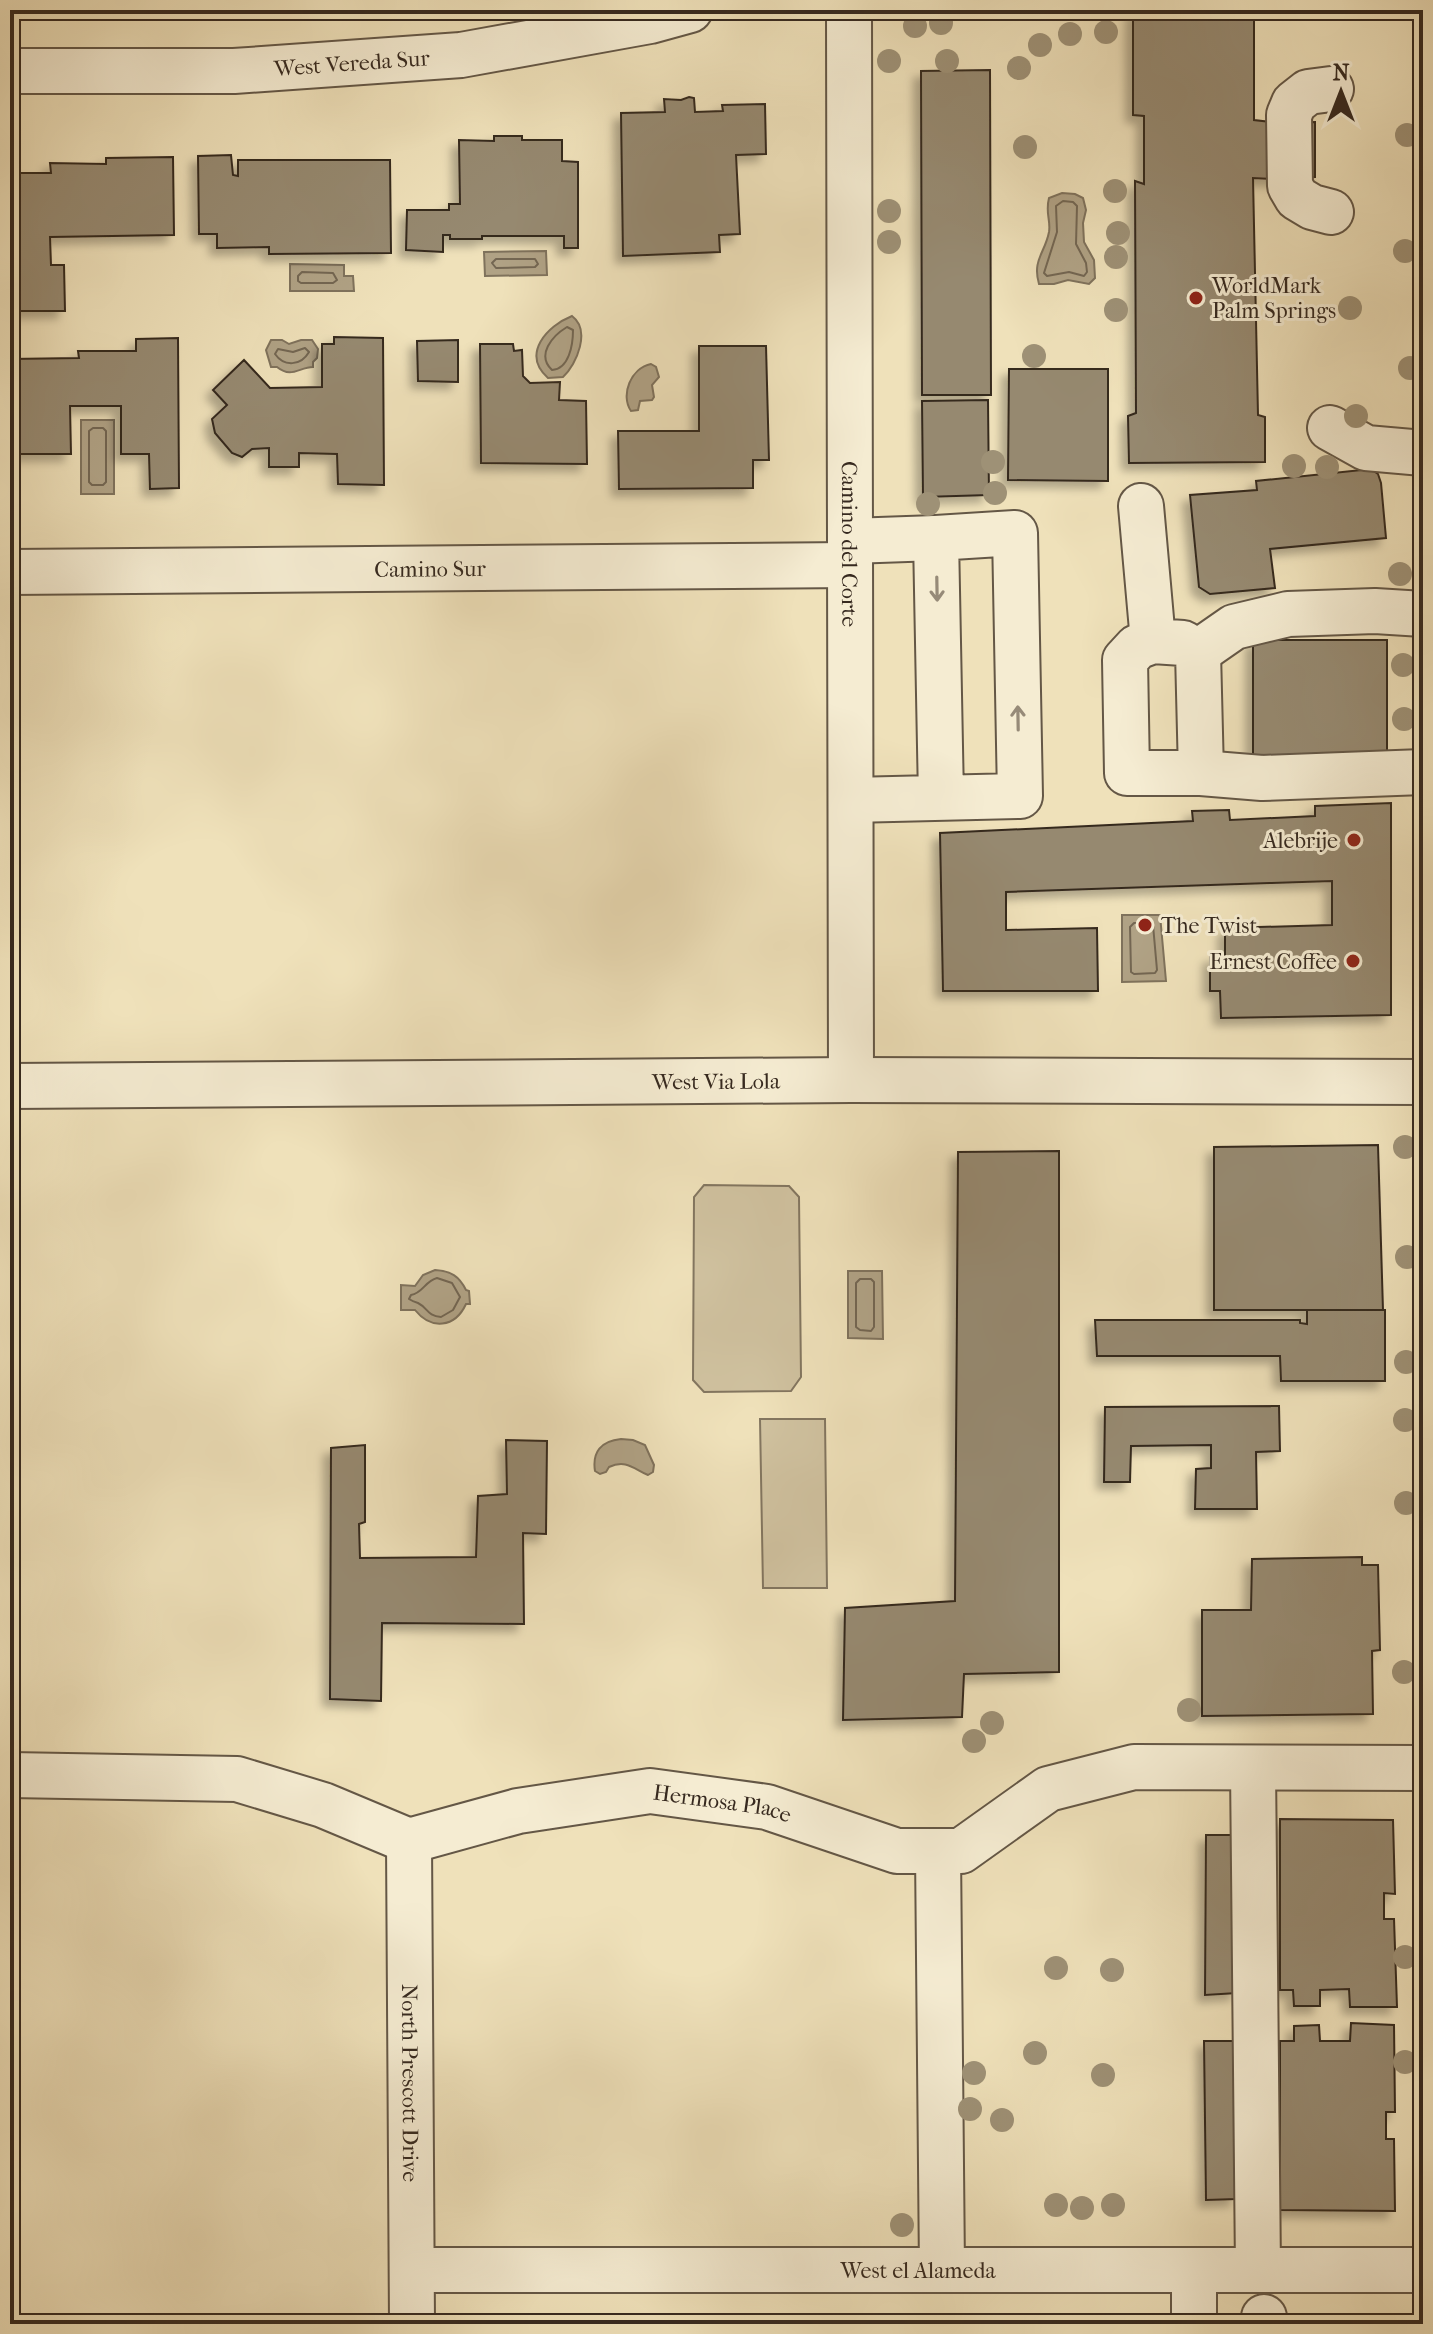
<svg xmlns="http://www.w3.org/2000/svg" width="1433" height="2334" viewBox="0 0 1433 2334" font-family="'IM FELL French Canon',serif">
<defs>
<filter id="shadow"><feDropShadow dx="-7" dy="7" stdDeviation="4" flood-color="#0004"/></filter>
</defs>
<rect width="100%" height="100%" fill="#efe1ba"/>
<filter id="stains"><feTurbulence type="fractalNoise" baseFrequency=".0025" numOctaves="4"/><feColorMatrix values="0 0 0 0 .2 0 0 0 0 .09 0 0 0 0 .02 0 0 0 .5 -.17"/></filter>
<radialGradient id="worn" r=".72"><stop offset=".6" stop-color="#630" stop-opacity="0"/><stop offset="1" stop-color="#630" stop-opacity=".3"/></radialGradient>
<path fill="#d0c2a0" stroke="#837660" stroke-width="2" d="M704,1185L789,1186L799,1197L801,1377L791,1391L704,1392L693,1380L694,1197Z
M760,1419H825L827,1588H763Z"/>
<path fill="#b0a285" stroke="#7f725c" stroke-width="2" d="M1062,193L1075,194L1083,198L1086,210L1083,223L1084,242L1094,260L1095,278L1089,284L1068,280L1054,284H1039C1032,260 1045,253 1049,232C1051,220 1045,213 1049,198Z
M546,251L547,275L485,276L484,252Z
M290,264L344,265V276H353L354,291H290Z
M572,316C591,330 577,364 563,377L548,378C521,354 547,326 572,316Z
M271,340H282L289,344L301,340H312L318,349L317,358L313,362V367C299,367 292,379 277,367H271L266,350Z
M651,364L656,367L659,377L652,385L654,397L652,400L640,401L638,410L631,411C620,395 631,368 651,364Z
M81,420H114V494H81Z
M1122,915H1160L1166,981L1122,982Z
M435,1270C451,1271 459,1276 466,1290L469,1291L470,1304H466C455,1328 431,1330 415,1310H401V1285L415,1286L423,1275Z
M848,1271H882L883,1339L848,1338Z
M621,1439L633,1440L645,1445L654,1465L653,1472L648,1475C634,1469 626,1459 609,1467L606,1472L600,1474L595,1471C592,1452 601,1441 621,1439Z"/>
<g fill="none" stroke-linecap="round" stroke-linejoin="round">
<path stroke="#736652" stroke-width="2" d="M1063,201L1073,202L1077,206L1076,244L1086,263L1087,272L1084,276L1069,272L1047,276L1044,273L1057,232L1056,206Z
M496,259H535L538,264L535,267L496,268L492,263Z
M302,272L333,273L337,280L333,283H301L298,281V276Z
M567,327L573,330C573,345 569,369 552,370C536,355 552,336 567,327Z
M305,348L309,352C301,366 284,367 275,354L278,349L293,352Z
M93,428H103L106,431V482L103,485H92L89,482V431Z
M1134,923H1150L1153,925L1157,970L1155,973L1134,974L1131,972L1130,927Z
M437,1278L452,1283L460,1297L453,1310L441,1317C427,1316 428,1308 418,1303C415,1302 412,1301 409,1299L411,1295C423,1293 425,1281 437,1278Z
M860,1279H871L874,1282V1327L871,1331L860,1330L856,1327V1283Z"/>
</g>
<path fill="#968970" stroke="#36291f" stroke-width="2" filter="url(#shadow)" d="M1133,10H1254V120L1280,123L1315,122V177L1272,179L1253,178L1258,415L1265,417V462L1129,463L1128,416L1136,413L1135,181L1144,184V116L1133,115Z
M990,70L991,395H922L921,71Z
M689,97L694,98L695,112L723,111L722,105L765,104L766,154L736,155L740,234L719,235L720,252L623,256L621,113L665,112L664,99L681,100Z
M494,136H522V140H562V161L578,162V248H564V236H482V239H450V235H443V252L406,250L407,210H449V204H460L459,140L494,141Z
M231,155L233,175L238,176V160H390L391,253L269,254V247L217,248V234H199L198,156Z
M173,157L174,235L50,237L51,265H64L65,311H10V214H19L16,173H51L50,163L106,164V158Z
M334,337L383,338L384,485L338,484L337,454L299,453V467H269V448L252,449L242,457L232,453L215,433L212,419L227,405L213,390L244,360L270,388L322,387V344H334Z
M178,338L179,488L150,489L149,454H121V406H70L71,454H16L15,404H10V359L79,358L78,351H136V339Z
M458,340V382L418,381L417,341Z
M480,344H513L514,351L522,350L523,376L530,383L560,382L559,400L586,401L587,464L481,463Z
M699,346H766L769,460H753V488L619,489L618,431H699Z
M1009,369H1108V481L1008,480Z
M988,400L989,495L923,497L922,401Z
M1371,469L1378,474L1381,483L1386,538L1270,549L1275,588L1210,594L1199,587L1190,495L1257,490L1256,481Z
M1253,640H1387V760L1253,762Z
M1391,803V1015L1221,1018L1220,991H1210V957L1225,955V928L1332,925V881L1006,892V930L1097,928L1098,991H943L940,833L1193,821L1192,811L1229,810L1230,820L1315,816V806Z
M1378,1145L1383,1310H1214V1147Z
M1059,1151V1672L964,1674L962,1717L843,1720L845,1608L955,1601L958,1152Z
M1307,1310H1385V1381H1281L1280,1356H1097L1095,1320H1300V1323L1307,1324Z
M1279,1406L1280,1451L1256,1452L1257,1509H1195L1196,1469L1211,1468V1445L1131,1446L1130,1482H1104L1105,1407Z
M506,1440L547,1441L546,1534L523,1533L524,1624L382,1623L381,1701L330,1699L331,1448L365,1445V1522L359,1524L360,1558L476,1557L478,1496L507,1494Z
M1362,1557V1565H1378L1380,1650L1372,1651L1373,1714L1202,1716V1610H1251L1252,1559Z
M1280,1819L1393,1820L1395,1894L1384,1893V1919H1394L1397,2007H1350L1349,1989L1320,1990V2006H1294L1293,1990H1280Z
M1206,1835H1236L1237,1993L1205,1995Z
M1351,2023L1394,2025L1395,2112H1386V2139H1394L1395,2211L1280,2210V2041H1294V2026L1319,2025L1320,2041H1350Z
M1204,2041H1236L1237,2199L1206,2200Z
M1287,2317H1393V2324H1287Z"/>
<g fill="none" stroke-linecap="round" stroke-linejoin="round">
<defs>
<g id="minor">
<path id="s1" d="M849,10L851,1080"/>
<path id="s2" d="M10,71H234L461,55L650,21L690,10"/>
<path d="M1331,89L1308,92L1294,103L1289,115L1290,186L1297,198L1312,207L1331,212"/>
<path d="M1330,428L1366,448L1423,453"/>
<path d="M1141,506L1153,641L1137,647L1125,660L1127,773H1201L1198,652L1183,643L1153,641"/>
<path d="M850,541L936,538"/>
<path id="s3" d="M10,572L850,565"/>
<path d="M1198,652L1234,627L1288,614L1375,611L1423,614"/>
<path d="M1201,773L1262,778L1423,772"/>
<path d="M851,800L1020,796L1015,533L936,538L941,798"/>
<path id="s4" d="M10,1086L851,1080L1423,1082"/>
<path d="M1253,1768L1258,2270"/>
<path id="s5" d="M10,1775L237,1779L323,1805L409,1841L518,1811L650,1791L767,1807L897,1851H961L1048,1789L1134,1767L1423,1768"/>
<path id="s6" d="M409,1841L412,2324"/>
<path d="M938,1851L942,2270"/>
<path id="s7" d="M412,2270H1423"/>
<path d="M1194,2324V2270"/>
<path d="M1264,2324V2317"/>
</g>
</defs>
<use href="#minor" stroke="#645746" stroke-width="48"/>
<use href="#minor" stroke="#f5ecd2" stroke-width="44"/>
</g>
<g fill="#9e9176">
<circle cx="941" cy="23" r="12"/>
<circle cx="915" cy="26" r="12"/>
<circle cx="1106" cy="32" r="12"/>
<circle cx="1070" cy="34" r="12"/>
<circle cx="1040" cy="45" r="12"/>
<circle cx="889" cy="61" r="12"/>
<circle cx="947" cy="61" r="12"/>
<circle cx="1019" cy="68" r="12"/>
<circle cx="1407" cy="135" r="12"/>
<circle cx="1025" cy="147" r="12"/>
<circle cx="1115" cy="191" r="12"/>
<circle cx="889" cy="211" r="12"/>
<circle cx="1118" cy="233" r="12"/>
<circle cx="889" cy="242" r="12"/>
<circle cx="1405" cy="251" r="12"/>
<circle cx="1116" cy="257" r="12"/>
<circle cx="1350" cy="308" r="12"/>
<circle cx="1116" cy="310" r="12"/>
<circle cx="1034" cy="356" r="12"/>
<circle cx="1410" cy="368" r="12"/>
<circle cx="1356" cy="416" r="12"/>
<circle cx="993" cy="462" r="12"/>
<circle cx="1294" cy="466" r="12"/>
<circle cx="1327" cy="467" r="12"/>
<circle cx="995" cy="493" r="12"/>
<circle cx="928" cy="504" r="12"/>
<circle cx="1400" cy="574" r="12"/>
<circle cx="1403" cy="665" r="12"/>
<circle cx="1404" cy="719" r="12"/>
<circle cx="1405" cy="1147" r="12"/>
<circle cx="1407" cy="1257" r="12"/>
<circle cx="1406" cy="1362" r="12"/>
<circle cx="1405" cy="1420" r="12"/>
<circle cx="1406" cy="1503" r="12"/>
<circle cx="1404" cy="1672" r="12"/>
<circle cx="1189" cy="1710" r="12"/>
<circle cx="992" cy="1723" r="12"/>
<circle cx="974" cy="1741" r="12"/>
<circle cx="1405" cy="1957" r="12"/>
<circle cx="1056" cy="1968" r="12"/>
<circle cx="1112" cy="1970" r="12"/>
<circle cx="1035" cy="2053" r="12"/>
<circle cx="1405" cy="2062" r="12"/>
<circle cx="974" cy="2073" r="12"/>
<circle cx="1103" cy="2075" r="12"/>
<circle cx="970" cy="2109" r="12"/>
<circle cx="1002" cy="2120" r="12"/>
<circle cx="1056" cy="2205" r="12"/>
<circle cx="1113" cy="2205" r="12"/>
<circle cx="1082" cy="2208" r="12"/>
<circle cx="902" cy="2225" r="12"/>
</g>
<defs><path id="oneway-shaft" d="M-6 0H5M1.5-3L5.5 0L1.5 3" fill="none" stroke-width="1.6" stroke-linecap="round" stroke-linejoin="round" transform="scale(2)"/></defs>
<g stroke="#968a78">
<use href="#oneway-shaft" transform="translate(937 589) rotate(89)"/>
<use href="#oneway-shaft" transform="translate(1018 718) rotate(-91)"/>
</g>
<g fill="#8f2418" stroke="#f5ecd2" stroke-width="3">
<circle cx="1196" cy="298" r="8"/>
<circle cx="1354" cy="840" r="8"/>
<circle cx="1145" cy="925" r="8"/>
<circle cx="1353" cy="961" r="8"/>
</g>
<g text-anchor="middle" stroke-width="6" stroke-linejoin="round" paint-order="stroke">
<g font-size="22" fill="#36291f" stroke="#f5ecd2">
<text dy="8" stroke="none"><textPath href="#s2" startOffset="342">West Vereda Sur</textPath></text>
<text dy="8" stroke="none"><textPath href="#s1" startOffset="534">Camino del Corte</textPath></text>
<text dy="8" stroke="none"><textPath href="#s3" startOffset="420">Camino Sur</textPath></text>
<text dy="8" stroke="none"><textPath href="#s4" startOffset="706">West Via Lola</textPath></text>
<text dy="8" stroke="none"><textPath href="#s5" startOffset="730">Hermosa Place</textPath></text>
<text dy="8" stroke="none"><textPath href="#s6" startOffset="242">North Prescott Drive</textPath></text>
<text dy="8" stroke="none"><textPath href="#s7" startOffset="506">West el Alameda</textPath></text>
</g>
<g font-size="22" fill="#36291f" stroke="#f5ecd2" text-anchor="start">
<text x="1212" y="293">WorldMark<tspan x="1212" dy="25">Palm Springs</tspan></text>
<text x="1338" y="848" text-anchor="end">Alebrije</text>
<text x="1161" y="933">The Twist</text>
<text x="1337" y="969" text-anchor="end">Ernest Coffee</text>
</g>
</g>
<rect width="1433" height="2334" fill="none" stroke="#efe1ba" stroke-width="40"/>
<rect x="12" y="12" width="1409" height="2310" fill="none" stroke="#36291f" stroke-width="4"/>
<rect x="20" y="20" width="1393" height="2294" fill="none" stroke="#36291f" stroke-width="2"/>
<g transform="translate(1341 92)" stroke="#f5ecd2" stroke-width="6" paint-order="stroke">
<path d="M0-6L14 30L0 20L-14 30Z" fill="#36291f"/>
<text y="-12" font-size="22" font-weight="bold" text-anchor="middle" fill="#36291f">N</text>
</g>
<rect width="100%" height="100%" filter="url(#stains)"/>
<rect width="100%" height="100%" fill="url(#worn)"/>
</svg>
